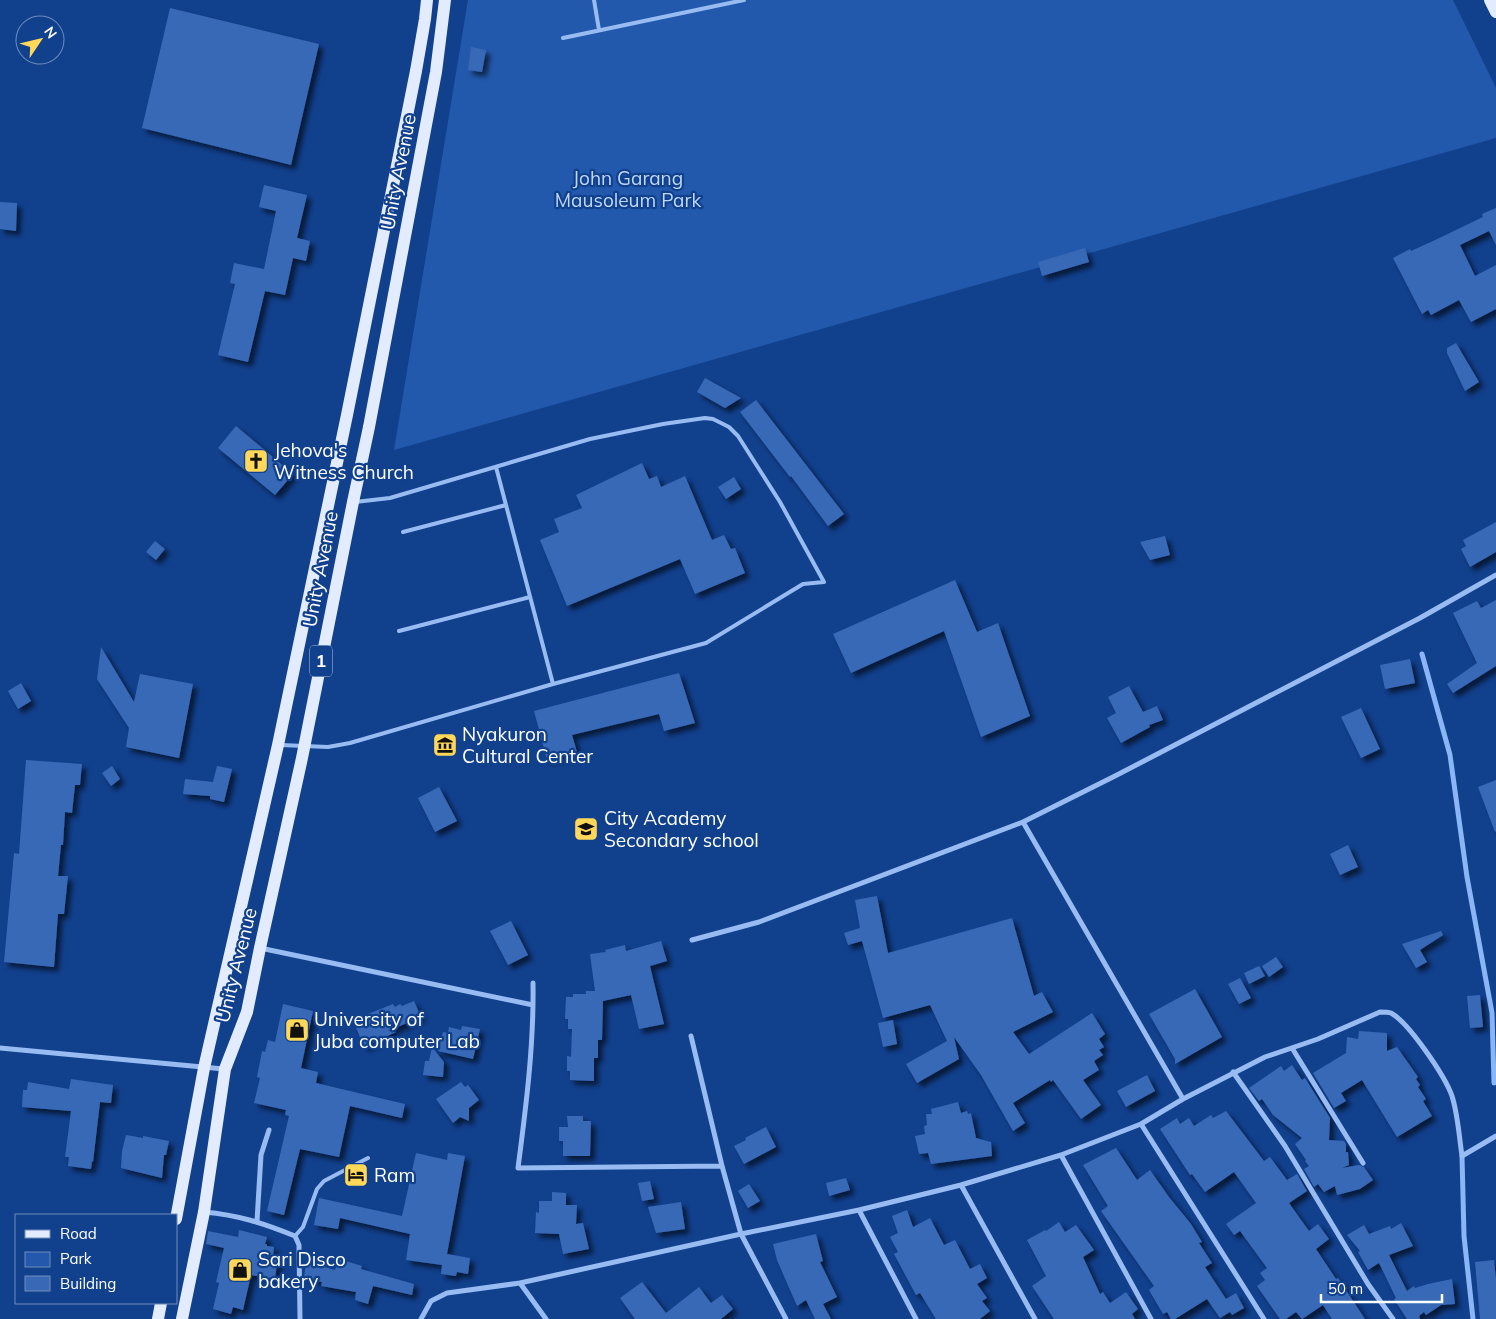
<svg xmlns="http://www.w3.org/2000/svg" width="1496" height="1319" viewBox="0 0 1496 1319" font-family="Mulish,sans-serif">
<defs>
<filter id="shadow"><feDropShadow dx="4.5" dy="4.5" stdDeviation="2.5" flood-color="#0009"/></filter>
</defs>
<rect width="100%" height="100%" fill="#11408d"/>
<path fill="#2259ac" d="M468,0H1453L1496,88V138L394,450Z"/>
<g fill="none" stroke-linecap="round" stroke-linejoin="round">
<path stroke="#8ab6f6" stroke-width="5" d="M1422,654L1450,755L1467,877L1492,1013L1494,1083
M1462,1156L1464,1236L1473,1319"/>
</g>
<path fill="#3969b6" filter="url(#shadow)" d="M170,8L319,44L291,165L142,128Z
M471,47L486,50L482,72L468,70Z
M264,185L307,195L297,238L310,241L306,261L293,258L285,295L265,291L248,362L218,355L235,284L230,283L234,263L264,269L276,211L259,207Z
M0,202L17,203L16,231L0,229Z
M1496,208V245L1489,231L1460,245L1475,276L1496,265V309L1471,322L1459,300L1431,315L1428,310L1422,314L1393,258L1410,249L1411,251L1433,241L1483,217L1482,214Z
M1085,248L1089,262L1042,276L1038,262Z
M1456,343L1479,382L1465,391L1447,353V348Z
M705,378L741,398L725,408L697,392Z
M756,400L844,514L828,526L791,476L790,477L740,412Z
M236,426L293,474L275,495L218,448Z
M642,463L649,479L657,476L661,487L685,476L712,540L724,535L731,549L735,548L745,573L695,594L680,559L567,606L540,540L559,532L554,519L582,508L576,495Z
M734,477L741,489L726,499L718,487Z
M1496,522V552L1470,567L1461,549L1466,546L1463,540Z
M1165,536L1170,555L1150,560L1140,542Z
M155,541L165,549L156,560L146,552Z
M955,580L977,632L998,623L1030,716L981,737L944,631L851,673L833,634Z
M1496,600V666L1453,693L1447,684L1477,663L1453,613L1477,601L1481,608Z
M101,647L134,702L140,674L193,684L179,758L126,747L129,728L97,679Z
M1410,659L1415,683L1385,689L1380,665Z
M679,673L695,723L664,731L659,714L572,735L577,752L547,760L534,711Z
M21,683L31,701L18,709L8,691Z
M1129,686L1143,712L1157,706L1163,720L1149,725L1150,727L1121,743L1107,718L1116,713L1108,697Z
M1361,708L1380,749L1361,758L1341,717Z
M26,760L82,764L80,785H75L72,813L65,812L63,845H61L58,876H68L64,914H58L54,967L4,962L14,853L19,854Z
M112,766L120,779L111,786L102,773Z
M217,766L232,769L224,802L210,799V796L183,794L185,779L213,782Z
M1496,780V831L1495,832L1478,787Z
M439,787L457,821L435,832L418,798Z
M1348,845L1358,867L1340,875L1330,854Z
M877,896L888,953L1012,918L1034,996L1042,992L1053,1012L1013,1032L1029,1054L1092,1013L1105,1034L1099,1039L1104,1047L1099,1050L1103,1055L1094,1061L1099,1070L1083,1080L1101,1105L1081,1119L1053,1080L1051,1082L1050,1080L1013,1103L1025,1123L1013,1131L981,1075L954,1037L959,1059L917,1083L906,1064L947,1041L930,1005L883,1018L862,941L848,945L844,933L860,928L855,900Z
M511,921L528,955L508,965L490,931Z
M1441,931L1443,935L1420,950L1427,962L1416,968L1402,944Z
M661,941L667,961L650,966L664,1024L639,1029L631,995L603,1001L602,1040H598V1058H594V1081L570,1080V1071H567V1056L571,1057L572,1029H568V1019H565L566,997H573V994H586V991H595L590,954L606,952L605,950L625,945L626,951Z
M1276,957L1283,967L1269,977L1262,966Z
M1259,966L1265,976L1249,984L1244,973Z
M1240,978L1251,998L1239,1004L1228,984Z
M1195,989L1222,1037L1175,1064V1059L1149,1014Z
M1480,995L1483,1027L1470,1028L1467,996Z
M414,1001L421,1017L388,1031L396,1032L364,1047L353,1020L393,1004L395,1007L400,1004L402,1006Z
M283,1004L313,1011L301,1068L318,1072L316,1083L405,1104L402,1118L350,1106L339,1157L300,1149L284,1215L267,1211L289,1116L285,1115L286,1110L254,1103L260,1078L257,1077L262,1051L265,1052L268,1040L275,1042Z
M893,1020L897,1044L883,1047L878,1023Z
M462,1026L480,1029L473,1059L438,1051L443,1032L448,1033L449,1027L461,1030Z
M1359,1031L1387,1033V1051L1397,1047L1418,1077L1416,1079L1420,1085L1418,1087L1426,1099L1423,1101L1432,1116L1397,1137L1362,1080L1341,1093L1346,1101L1334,1108L1313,1073L1346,1053L1347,1037L1358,1039Z
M432,1047L444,1062L443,1077L423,1075L425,1061H429Z
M1292,1065L1302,1080L1305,1078L1330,1118L1329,1140L1344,1141L1346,1144V1152H1348L1349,1165L1342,1168L1359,1165L1364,1167L1373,1180L1360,1189L1337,1195L1335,1186L1324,1192L1318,1184L1314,1187L1304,1169L1309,1166L1305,1161L1306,1160L1295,1144L1302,1138L1273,1115L1262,1099L1259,1101L1249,1088L1281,1066L1284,1071Z
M1147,1075L1155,1091L1126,1107L1117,1091Z
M71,1079L113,1085L111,1103L100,1102L93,1162L92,1161L91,1169L68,1166L69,1157H65L71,1111L22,1107L23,1090H27L28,1082L69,1089Z
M461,1082L465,1087L468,1085L479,1100L469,1108V1121L460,1117L453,1123L436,1099Z
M958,1102L961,1113L967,1111L968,1114L971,1113L976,1138L991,1142L992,1156L931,1164L928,1153L919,1154L915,1136L925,1134L924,1126L927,1125L926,1114H932L931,1109Z
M1226,1111L1264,1161L1270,1157L1287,1180L1297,1174L1307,1191L1289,1203L1309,1231L1318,1224L1329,1239L1316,1249L1336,1279L1338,1278L1365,1319H1332L1323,1305L1302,1319L1296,1312L1286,1319H1280L1257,1286L1265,1280L1260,1273L1267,1268L1240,1231L1234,1235L1226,1224L1256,1203L1234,1172L1205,1192L1192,1174L1190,1175L1160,1129L1177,1118L1180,1124L1189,1118L1194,1126L1211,1115L1213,1118Z
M567,1116H583V1121H591L590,1156H563V1141H559V1127H568Z
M766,1127L776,1147L744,1164L734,1146L746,1140L745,1138Z
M126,1135L143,1138V1136L169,1141L166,1155H164L162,1178L121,1168L122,1151Z
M1116,1148L1137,1180L1150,1170L1169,1197L1191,1224L1202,1242L1199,1243L1212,1263L1205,1267L1226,1299L1236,1293L1244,1308L1232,1315L1230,1312L1220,1318L1207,1299L1175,1319H1171L1167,1312L1163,1314L1149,1290L1154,1286L1101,1211L1108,1206L1083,1165Z
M416,1153L447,1160L448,1153L465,1156L447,1254L470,1258L468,1274L457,1272L456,1276L441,1274L442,1265L406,1260L410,1234L340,1218L338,1229L314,1225L319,1198L402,1216Z
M846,1178L850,1190L829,1196L826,1183Z
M650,1181L654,1199L642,1201L638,1183Z
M749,1184L760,1201L748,1208L738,1191Z
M552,1192L566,1193V1205H577L576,1224L583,1223L589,1249L563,1254L559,1234L535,1233L536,1212L539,1213V1201H552Z
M681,1202L685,1229L656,1233L648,1207Z
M907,1210L913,1227L930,1218L944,1245L955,1240L970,1269L980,1264L987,1278L977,1284L987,1298L982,1301L990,1311L980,1319H936L920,1293L916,1295L894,1254L898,1252L890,1237L898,1233L892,1216Z
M1059,1222L1065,1232L1076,1225L1094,1250L1083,1257L1100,1294L1103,1292L1110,1303L1126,1292L1138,1309L1132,1314L1135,1319H1054L1032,1286L1046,1276L1027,1240L1045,1230L1046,1231Z
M1401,1223L1413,1246L1389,1255L1407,1291L1414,1286L1415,1288L1428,1284L1452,1279L1455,1304L1441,1305L1426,1315L1424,1312L1419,1316L1420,1319H1407L1394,1299L1396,1298L1379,1263L1368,1270L1358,1252L1360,1251L1347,1235L1364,1225L1369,1234L1390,1226L1391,1229Z
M239,1230L267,1237L265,1244H267V1246L274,1247L273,1257H278L275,1279L251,1275L243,1310L233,1307L231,1314L213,1309L219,1283L216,1282L224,1248L206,1244L208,1231L238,1237Z
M816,1234L823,1261L820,1262L837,1297L823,1304L831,1319H815L806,1300L797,1306L777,1260L773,1244Z
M339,1259L362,1266L361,1269L414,1284L412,1295L373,1286L368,1304L355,1300L356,1292L321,1286L322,1282L304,1278L306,1262L335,1270Z
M1494,1260L1496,1279V1319H1480L1475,1262Z
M642,1282L666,1313L699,1287L711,1303L722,1295L733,1309L721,1319H635L620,1298Z"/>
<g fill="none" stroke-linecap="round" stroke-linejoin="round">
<path stroke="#98bcf2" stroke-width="4" d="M594,0L599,30
M563,38L744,0
M496,467L553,684
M403,532L506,505
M399,631L530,597
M281,745L328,747L350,743L553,684L706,643L803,584L824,582L780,502L738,436L729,427L713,419L705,418L663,424L590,439L390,498L355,502
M295,1236L303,1227L317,1189L324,1181L368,1158"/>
<path stroke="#98bcf2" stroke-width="5" d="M1023,822L1183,1099
M692,940L759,922L1023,822L1115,776L1420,618L1496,575
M260,948L533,1005
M533,983C534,1045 526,1107 518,1168L722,1166
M691,1036L722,1166L741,1234L786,1319
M0,1048L224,1069
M1292,1048L1363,1163
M1233,1072L1285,1146L1368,1284L1393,1319
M1141,1124L1264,1319
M1061,1155L1151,1319
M961,1185L1035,1319
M859,1210L916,1319
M204,1212C238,1215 263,1223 295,1236L299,1245L300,1319
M257,1221L261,1155L269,1130
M520,1283L741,1234L859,1210L961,1185L1061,1155L1141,1124L1183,1099L1265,1057L1318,1039L1380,1012C1383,1012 1388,1012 1391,1013C1409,1023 1445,1076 1452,1096C1458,1115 1459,1136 1462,1156L1496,1136
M421,1319L431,1301L447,1293L520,1283L546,1319"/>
<path stroke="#e3ecff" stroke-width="12" d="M1490,0L1496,12
M176,1219L204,1068L278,745L347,415L416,71L425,19L427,0
M158,1319L161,1303
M182,1319L204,1212L225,1069L247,1012L260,948L302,758L353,502L369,427L436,72L445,0"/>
</g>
<defs>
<symbol id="church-square" viewBox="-11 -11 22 22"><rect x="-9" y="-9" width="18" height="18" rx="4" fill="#ffd859" stroke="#11408d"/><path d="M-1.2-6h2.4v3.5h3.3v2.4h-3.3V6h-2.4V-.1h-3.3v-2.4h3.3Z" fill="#111"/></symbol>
<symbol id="museum-square" viewBox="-11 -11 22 22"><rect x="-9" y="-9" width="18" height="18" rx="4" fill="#ffd859" stroke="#11408d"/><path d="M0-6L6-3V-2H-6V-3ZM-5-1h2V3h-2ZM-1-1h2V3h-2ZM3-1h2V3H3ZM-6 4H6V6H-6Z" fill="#111"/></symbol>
<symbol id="school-square" viewBox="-11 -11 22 22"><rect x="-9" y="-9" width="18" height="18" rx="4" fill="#ffd859" stroke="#11408d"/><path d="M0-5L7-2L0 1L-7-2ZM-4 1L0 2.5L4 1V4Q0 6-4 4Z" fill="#111"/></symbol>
<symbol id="shop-square" viewBox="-11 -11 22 22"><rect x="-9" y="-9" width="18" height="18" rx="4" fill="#ffd859" stroke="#11408d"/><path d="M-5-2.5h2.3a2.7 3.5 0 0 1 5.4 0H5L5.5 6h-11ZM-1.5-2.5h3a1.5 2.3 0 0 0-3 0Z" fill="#111"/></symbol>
<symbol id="hotel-square" viewBox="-11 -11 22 22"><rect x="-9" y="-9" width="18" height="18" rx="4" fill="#ffd859" stroke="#11408d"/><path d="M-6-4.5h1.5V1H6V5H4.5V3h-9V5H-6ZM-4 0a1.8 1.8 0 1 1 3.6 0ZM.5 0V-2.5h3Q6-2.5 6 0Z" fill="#111"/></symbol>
</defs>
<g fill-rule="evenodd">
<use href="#church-square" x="242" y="447" width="28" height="28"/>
<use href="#museum-square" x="431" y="731" width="28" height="28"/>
<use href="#school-square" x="572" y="815" width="28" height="28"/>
<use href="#shop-square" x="283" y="1016" width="28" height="28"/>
<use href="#hotel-square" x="342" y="1161" width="28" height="28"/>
<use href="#shop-square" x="226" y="1256" width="28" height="28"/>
</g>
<g text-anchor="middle" stroke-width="4.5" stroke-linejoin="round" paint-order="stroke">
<rect fill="#11408d" stroke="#b8c6dd" stroke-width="1" x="310" y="645.5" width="22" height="31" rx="4"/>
<g font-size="18" font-weight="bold" fill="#fff">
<text x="321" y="667">1</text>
</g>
<g font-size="19" fill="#fff" stroke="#11408d">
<text transform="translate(398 172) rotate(-79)" y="7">Unity Avenue</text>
<text transform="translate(320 569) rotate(-79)" y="7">Unity Avenue</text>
<text transform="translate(236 965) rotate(-76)" y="7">Unity Avenue</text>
</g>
<g font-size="19" fill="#bfd8fd" stroke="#11408d">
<text x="628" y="185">John Garang<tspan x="628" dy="22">Mausoleum Park</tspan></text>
</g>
<g font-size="19" fill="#fff" stroke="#11408d" text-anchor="start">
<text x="274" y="457">Jehova's<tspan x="274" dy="22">Witness Church</tspan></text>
<text x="462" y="741">Nyakuron<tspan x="462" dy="22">Cultural Center</tspan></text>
<text x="604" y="825">City Academy<tspan x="604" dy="22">Secondary school</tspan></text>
<text x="314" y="1026">University of<tspan x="314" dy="22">Juba computer Lab</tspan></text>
<text x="374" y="1182">Ram</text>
<text x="258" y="1266">Sari Disco<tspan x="258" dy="22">bakery</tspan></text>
</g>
</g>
<rect x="15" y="1214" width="162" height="90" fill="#11408d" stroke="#708cbb"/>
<rect x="25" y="1230" width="25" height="8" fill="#e3ecff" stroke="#708cbb"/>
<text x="60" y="1239" font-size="15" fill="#ffffff">Road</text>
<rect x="25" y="1252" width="25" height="15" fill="#2259ac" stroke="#708cbb"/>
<text x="60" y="1264" font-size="15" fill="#ffffff">Park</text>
<rect x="25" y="1276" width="25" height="15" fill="#3969b6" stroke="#708cbb"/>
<text x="60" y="1289" font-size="15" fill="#ffffff">Building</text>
<g transform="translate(40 40) rotate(55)"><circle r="24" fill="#11408d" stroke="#708cbb"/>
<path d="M0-4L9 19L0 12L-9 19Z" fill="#ffd859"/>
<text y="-8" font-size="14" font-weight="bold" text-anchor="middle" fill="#ffffff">N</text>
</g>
<path d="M1321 1294v8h121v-8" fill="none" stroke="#ffffff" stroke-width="2.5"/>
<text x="1328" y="1294" font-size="15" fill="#ffffff" stroke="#11408d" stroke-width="4" paint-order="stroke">50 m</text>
</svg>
